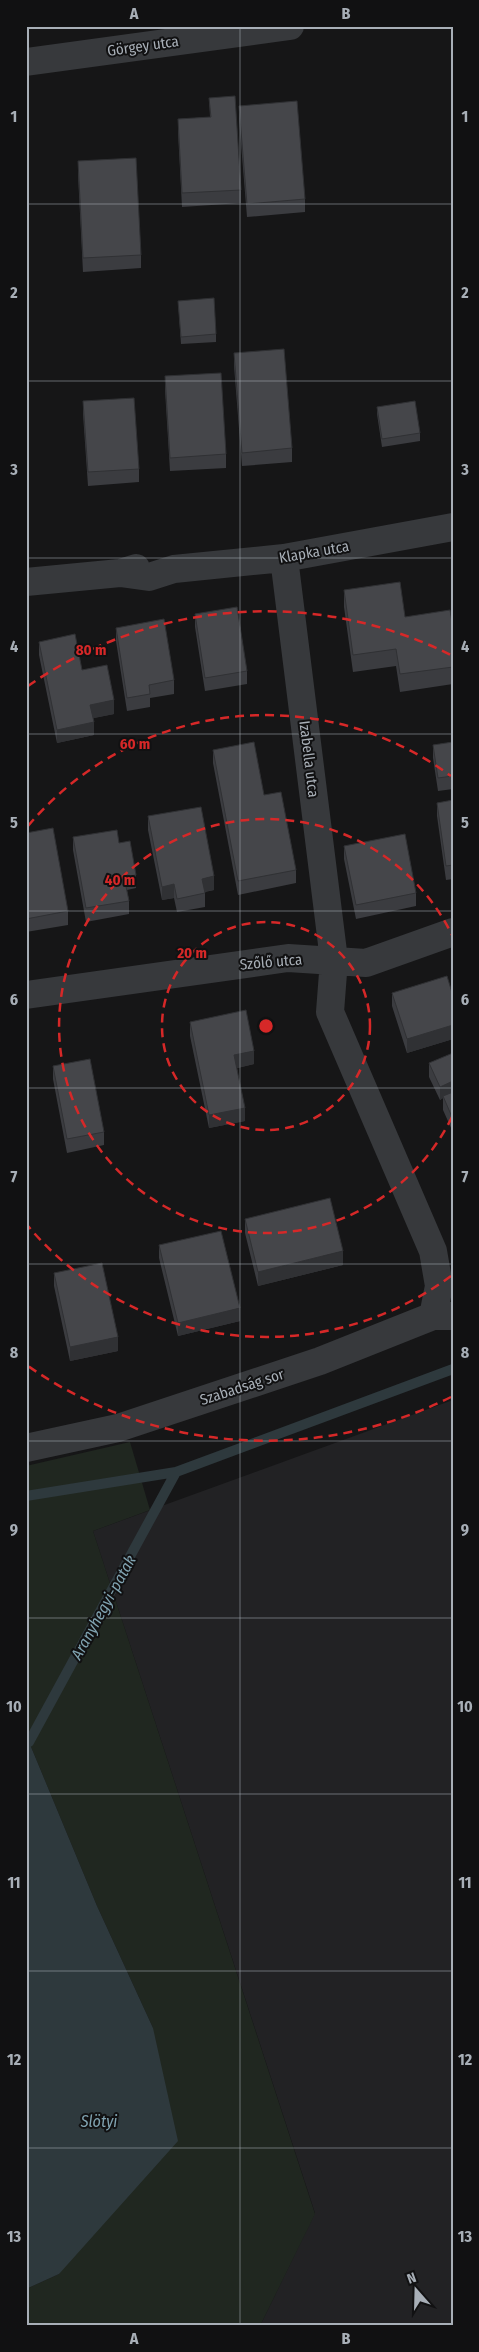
<svg xmlns="http://www.w3.org/2000/svg" width="479" height="2352" viewBox="0 0 479 2352" font-family="'Fira Sans Condensed',sans-serif">
<rect width="100%" height="100%" fill="#161617"/>
<path fill="#222224" d="M453,1400V2326H260L315,2213L93,1531Z"/>
<path fill="#202720" d="M130,1442L150,1510L93,1531L315,2214L260,2326H26V2289L59,2274L153,2028L97,1906L29,1742L26,1741V1466Z"/>
<path fill="#2e393d" d="M26,1741L29,1742L97,1906L153,2028L178,2141L59,2274L26,2289Z"/>
<g fill="none" stroke-linecap="round" stroke-linejoin="round">
<path stroke="#2e393d" stroke-width="10" d="M26,1496L176,1472L453,1369
M29,1742L176,1472"/>
<path stroke="#37393c" stroke-width="28" d="M26,62L290,26
M284,558L334,960L330,1012L433,1251L439,1286L433,1316
M120,573L149,577L174,569L284,558L453,527
M26,582L120,573L136,568
M26,995L288,958L366,963L453,932
M26,1448L118,1428L320,1361L433,1316H451"/>
</g>
<path fill="#3b3c40" d="M209,98L241,190V203L182,207L178,132V119L210,117Z
M239,106L305,199V212L247,217L239,119Z
M78,161L141,255V268L83,272L78,175Z
M178,301L216,334V342L181,344Z
M234,353L292,448V462L242,466L234,366Z
M165,376L226,454V468L170,471L165,390Z
M83,401L139,469V482L88,486L83,414Z
M377,407L420,433V441L382,447L377,414Z
M344,590L405,617L453,628V684L400,692L396,666L353,672L344,607Z
M195,614L247,671V684L205,691L195,627Z
M116,628L174,680V694L150,698V707L127,711L116,641Z
M39,642L82,670L114,714L93,718L94,735L57,743L39,655Z
M453,742V789L438,791L433,758V745Z
M213,750L264,795L296,870V883L238,895L213,763Z
M453,800V879L446,880L437,816V803Z
M148,816L214,890L205,892V907L177,912L174,898L162,900L148,830Z
M26,833L68,911V925L26,932Z
M73,837L119,843L136,875V888L127,890L129,901V914L86,922L73,850Z
M344,846L416,893V906L356,919L344,859Z
M392,993L453,996V1039L407,1053L392,1006Z
M190,1022L254,1064L237,1068L245,1121L209,1128L190,1036Z
M453,1053L452,1130L443,1110V1098L440,1100L429,1077V1063Z
M53,1066L104,1132V1145L67,1153L53,1079Z
M245,1219L343,1265L258,1286L245,1233Z
M159,1245L240,1321L178,1336L159,1258Z
M54,1273L118,1351L70,1361L54,1286Z"/>
<path fill="#303134" d="M114,700V714L90,719V705Z
M94,722V735L57,743V730Z
M214,876V890L202,892V879Z
M174,884V898L162,900V887Z
M453,1025V1039L407,1053V1039Z
M254,1051V1064L234,1069V1055Z
M453,1081V1094L443,1096V1098L440,1100V1087Z
M245,1108V1121L209,1128V1115Z
M343,1251V1265L258,1286V1272Z
M240,1308V1321L178,1336V1323Z
M118,1337V1351L70,1361V1347Z"/>
<path fill="#45464a" stroke="#303134" d="M235,96L241,190L182,193L178,119L211,117L209,98Z
M297,101L305,199L247,204L239,106Z
M136,158L141,255L83,258L78,161Z
M214,298L216,334L181,337L178,301Z
M284,349L292,448L242,453L234,353Z
M221,373L226,454L170,458L165,376Z
M134,398L139,469L88,472L83,401Z
M415,401L420,433L382,439L377,407Z
M400,582L405,617L450,610L453,628V667L400,674L396,649L353,655L344,590Z
M237,607L247,671L205,678L195,614Z
M164,619L174,680L149,685L150,694L127,698L116,628Z
M75,634L82,670L107,665L114,700L90,705L94,722L57,730L39,642Z
M254,742L264,795L281,792L296,870L238,881L213,750Z
M453,742V776L438,778L433,745Z
M453,800V865L446,866L437,803Z
M201,807L214,876L202,879L205,893L177,899L174,884L162,887L148,816Z
M53,828L68,911L26,919V833Z
M117,830L119,843L130,841L136,875L124,877L129,901L86,908L73,837Z
M405,834L416,893L356,905L344,846Z
M447,976L453,996V1025L407,1039L392,993Z
M246,1010L254,1051L234,1055L245,1108L209,1115L190,1022Z
M453,1053V1081L440,1087L429,1063Z
M90,1059L104,1132L67,1139L53,1066Z
M453,1092V1117H452L443,1096Z
M330,1198L343,1251L258,1272L245,1219Z
M221,1231L240,1308L178,1323L159,1245Z
M102,1263L118,1337L70,1347L54,1273Z"/>
<path fill="none" stroke="#a8afb7" stroke-width="1" stroke-opacity="0.55" d="M240,26V2326M26,204H453M26,381H453M26,558H453M26,734H453M26,911H453M26,1088H453M26,1264H453M26,1441H453M26,1618H453M26,1794H453M26,1971H453M26,2148H453"/>
<g fill="none" stroke="#d62828" stroke-width="2.5" stroke-dasharray="9 6">
<circle cx="266" cy="1026" r="104"/>
<path d="M452 1117A207 207 0 1 1 452 935"/>
<path d="M451 1276A311 311 0 0 1 28 1226M28 826A311 311 0 0 1 451 776"/>
<path d="M451 1397A415 415 0 0 1 28 1366M28 686A415 415 0 0 1 451 655"/>
</g>
<g text-anchor="middle" stroke-width="4" stroke-linejoin="round" paint-order="stroke">
<g font-size="15" fill="#a8afb7" stroke="#111112">
<text transform="translate(143 46) rotate(-8)" y="5">Görgey utca</text>
<text transform="translate(314 552) rotate(-10)" y="5">Klapka utca</text>
<text transform="translate(309 759) rotate(83)" y="5">Izabella utca</text>
<text transform="translate(271 962) rotate(-5)" y="5">Szőlő utca</text>
<text transform="translate(242 1387) rotate(-18)" y="5">Szabadság sor</text>
</g>
<g font-size="16" font-style="italic" fill="#80a3b1" stroke="#111112">
<text transform="translate(103 1607) rotate(-61)" y="6">Aranyhegyi-patak</text>
<text x="99" y="2127">Slötyi</text>
</g>
</g>
<circle cx="266" cy="1026" r="8" fill="#d62828" stroke="#111112" stroke-width="2.5"/>
<g font-size="15" text-anchor="middle" font-weight="bold" fill="#d62828" stroke="#111112" stroke-width="4" stroke-linejoin="round" paint-order="stroke">
<text x="91" y="655">80 m</text>
<text x="135" y="749">60 m</text>
<text x="120" y="885">40 m</text>
<text x="192" y="958">20 m</text>
</g>
<rect width="479" height="2352" fill="none" stroke="#111112" stroke-width="55"/>
<g transform="translate(416 2290) rotate(340)" stroke="#111112" stroke-width="4" paint-order="stroke">
<path d="M0-4L9 19L0 12L-9 19Z" fill="#a8afb7"/>
<text y="-8" font-size="14" font-weight="bold" text-anchor="middle" fill="#a8afb7">N</text>
</g>
<rect x="28" y="28" width="424" height="2296" fill="none" stroke="#a8afb7" stroke-width="2"/>
<g font-size="16" text-anchor="middle" font-weight="bold" fill="#a8afb7">
<text x="134" y="19">A</text>
<text x="346" y="19">B</text>
<text x="14" y="122">1</text>
<text x="465" y="122">1</text>
<text x="14" y="298">2</text>
<text x="465" y="298">2</text>
<text x="14" y="475">3</text>
<text x="465" y="475">3</text>
<text x="14" y="652">4</text>
<text x="465" y="652">4</text>
<text x="14" y="828">5</text>
<text x="465" y="828">5</text>
<text x="14" y="1005">6</text>
<text x="465" y="1005">6</text>
<text x="14" y="1182">7</text>
<text x="465" y="1182">7</text>
<text x="14" y="1358">8</text>
<text x="465" y="1358">8</text>
<text x="14" y="1535">9</text>
<text x="465" y="1535">9</text>
<text x="14" y="1712">10</text>
<text x="465" y="1712">10</text>
<text x="14" y="1888">11</text>
<text x="465" y="1888">11</text>
<text x="14" y="2065">12</text>
<text x="465" y="2065">12</text>
<text x="14" y="2242">13</text>
<text x="465" y="2242">13</text>
<text x="134" y="2344">A</text>
<text x="346" y="2344">B</text>
</g>
</svg>
